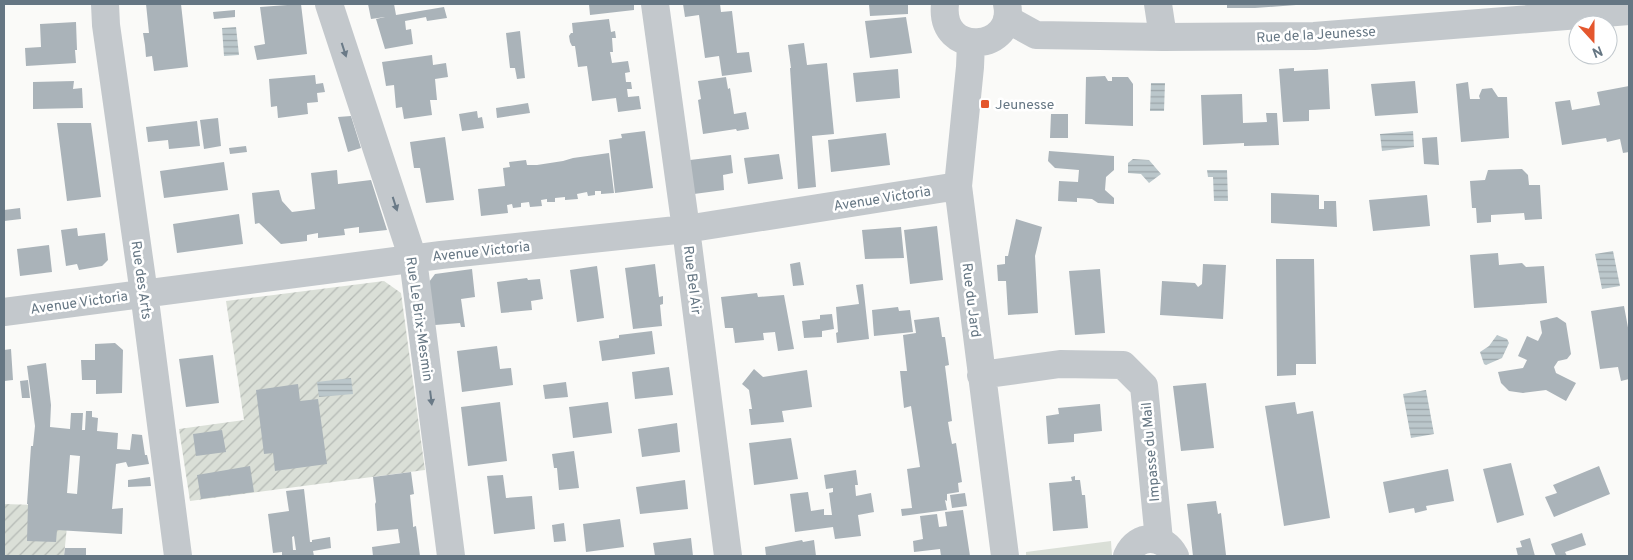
<svg xmlns="http://www.w3.org/2000/svg" width="1633" height="560" viewBox="0 0 1633 560" font-family="Overpass,sans-serif">
<defs>
<pattern id="garden-furrows" width="10" height="10" patternUnits="userSpaceOnUse" patternTransform="scale(1.25)"><rect width="10" height="10" fill="#dadfd7"/><path d="M-1 1l2-2M0 10L10 0M9 11l2-2" fill="none" stroke="#b4b9b4"/></pattern>
<pattern id="water-rules" width="6" height="5" patternUnits="userSpaceOnUse" patternTransform="scale(1.25)"><rect width="6" height="5" fill="#bbc7cb"/><path d="M0 2.5h6" fill="none" stroke="#9ca6aa"/></pattern>
</defs>
<rect width="100%" height="100%" fill="#fafaf8"/>
<path fill="#dadfd7" d="M1111,541L1112,556H1026V552Z"/>
<path fill="url(#garden-furrows)" d="M384,281L401,293L425,470L190,501L179,429L244,420L226,301Z
M4,504L69,506L64,556H4Z"/>
<path fill="url(#water-rules)" d="M236,27L239,55L224,56L222,28Z
M1151,83H1165L1164,111H1150Z
M1413,131L1414,147L1382,151L1380,134Z
M1133,159L1149,160L1161,174L1149,183L1141,174L1128,173V163Z
M1207,170H1227L1228,201H1214L1213,177H1208Z
M1613,251L1620,286L1602,289L1595,254Z
M1497,335L1507,339L1509,343L1502,358L1486,365L1484,364L1480,352L1489,346Z
M351,378L353,394L319,397L317,382Z
M1426,390L1434,434L1411,438L1403,394Z"/>
<path fill="#aab3b9" fill-rule="evenodd" d="M146,4H181L188,67L154,71L152,56L146,57L145,45L143,33H149Z
M301,4L307,54L257,60L254,46L265,44L260,7Z
M368,4H394L396,15L444,7L447,18L427,21L426,17L405,21L406,30L411,29L413,44L385,49L376,19L385,17L371,19Z
M589,4H634V10L590,15Z
M683,4H720L721,12L732,11L737,53L749,52L752,72L722,76L719,56L705,58L699,15L685,17Z
M869,4H908V14L870,16Z
M1227,4H1295L1296,5L1255,8H1227Z
M235,10V17L214,19L213,12Z
M906,17L912,53L870,58L865,21Z
M609,19L611,32L615,31L616,38H612L613,52H610L612,63L628,61L630,72L625,73L626,82H631L632,89H627L628,97L639,96L641,109L618,112L616,98L592,101L587,66L578,67L575,46H572L570,42L569,36L571,33H573L572,23Z
M76,22L77,50H75L76,63L26,66L25,48L41,47L40,24Z
M520,31L525,78L517,79L515,68H510L506,33Z
M804,43L807,65L827,63L834,134L812,136L816,187L798,189L790,68H791L788,45Z
M432,55L433,65L446,63L448,77L435,79L437,100H430L432,115L404,119L402,107L396,108L394,85L386,86L382,62Z
M1294,68V71L1328,69L1330,109L1309,110V121L1283,122L1279,69Z
M898,69L900,98L856,102L853,73Z
M315,75L316,84L323,83L325,92L317,93L318,102L307,103L308,114L278,118L277,106L271,107L269,79Z
M1105,76L1108,81H1112V77H1128L1133,84V126L1085,124L1086,77Z
M726,77L728,89L730,88L734,114L746,112L749,129L737,131L736,129L703,134L698,100L701,99L698,81Z
M74,81L73,89L82,88L83,108L33,109V82Z
M1415,81L1418,113L1375,116L1371,84Z
M1468,82L1470,99H1480L1479,96L1482,89L1492,88L1498,97H1507L1509,138L1461,142L1456,84Z
M1629,86V152L1623,153L1620,139L1607,142L1606,138L1562,145L1555,102L1570,100L1572,110L1600,105L1597,92Z
M1242,94L1243,123L1267,122L1266,113H1277L1279,145L1244,146V143L1203,145L1201,95Z
M528,103L530,113L497,118L496,108Z
M477,111L478,118L482,117L484,128L462,131L459,114Z
M1051,114H1068V138H1050Z
M351,116L361,148L348,152L338,117Z
M218,118L221,146L204,149L200,120Z
M197,121L200,146L169,149L168,140L148,142L146,127Z
M57,123H91L101,197L67,201Z
M645,131L653,188L615,193L609,140L622,138L621,134Z
M886,133L890,165L831,172L828,140Z
M445,137L454,200L426,203L420,168H414L410,142Z
M1437,137L1439,165L1424,164L1422,138Z
M246,146L247,152L230,154L229,148Z
M1049,151L1114,156V170L1106,177L1105,190L1114,198V204L1098,203L1092,199L1077,198V202L1058,201L1059,181L1078,182L1079,170L1055,168L1048,161Z
M609,153L614,193L601,194V191H595V195L588,196L587,192L577,194L578,199L565,200V197L555,198V202H547V199L541,200L542,206L530,207L529,202L521,203V207L513,208L512,204L507,205L508,213L481,216L478,189L505,186L503,168L510,167L509,162L526,160L527,165H537L563,161L573,158Z
M779,154L783,179L748,184L744,158Z
M731,155L733,173L723,175L724,190L694,194L690,160Z
M224,162L228,190L164,198L160,171Z
M1522,169L1528,175L1529,185H1540L1542,219L1525,220L1524,213L1491,215V222L1477,223L1476,208H1472L1470,181L1485,180L1488,170Z
M337,170L338,184L371,180L387,230L359,233V227L344,229L345,235L318,238V233L307,235V241L281,244L259,223L255,224L252,193L279,190L282,201L292,212L315,209L311,173Z
M1271,193L1319,195V209H1324V201H1336L1337,227L1271,223Z
M1427,195L1430,226L1373,231L1369,200Z
M20,208L21,219L4,221V210Z
M239,214L243,244L177,253L173,224Z
M1016,219L1042,227L1035,256L1038,313L1008,315L1006,281H998L997,265L1005,264V256H1008Z
M937,226L943,280L910,284L904,230Z
M901,227L904,258L865,259L862,230Z
M77,228L78,236L105,233L108,260L102,266L79,270L77,264L66,266L61,230Z
M49,245L52,272L20,276L17,249Z
M1498,253L1499,265L1522,263L1526,267L1544,266L1547,303L1474,308L1470,255Z
M1276,259H1314L1316,364H1296V375L1277,376Z
M800,262L804,285L793,286L790,264Z
M655,264L659,297L663,296V304L660,305L662,326L633,329L625,268Z
M1203,264L1226,265L1223,319L1160,315L1162,281L1195,283L1198,287L1202,284Z
M597,266L604,318L577,322L570,270Z
M472,269L475,297L461,299L465,327H461L460,323L435,325L429,282L435,274Z
M1100,269L1105,333L1075,335L1069,271Z
M527,278L528,280L540,279L543,299L531,301L532,310L501,313L497,282Z
M863,284L869,339L837,343L836,333L838,332L836,307L859,304L856,285Z
M757,293L758,297L784,295L794,349L778,351L775,332L763,333L764,340L735,343L733,328H725L721,297Z
M1624,306L1629,333V379L1621,381L1618,367L1600,369L1591,311Z
M898,307L899,311L910,310L913,332L874,336L872,310Z
M832,314L834,329L822,331V337L804,338L802,321L820,319V315Z
M939,317L942,337H945L949,365L945,366L952,421L948,422L950,434L952,444L956,443L962,482L958,483L959,492L947,494V501L945,500L947,510L902,516L901,509L912,508L907,469L920,467L911,406L904,408L900,371H907L903,335L916,333L914,320Z
M1557,317L1566,323L1571,354L1567,359L1558,361L1554,367L1556,373L1576,383L1566,401L1546,390L1523,393L1509,391L1501,383L1498,372L1523,368L1527,360L1518,356L1527,336L1538,341L1542,333L1540,321Z
M652,331L655,354L602,361L599,341L619,338V335Z
M115,343L123,350L122,393L96,394V380H82L81,360H95V344Z
M497,346L500,369L511,368L513,385L462,392L457,351Z
M11,349L13,380L4,381V350Z
M213,355L219,403L186,407L179,359Z
M46,363L51,405L50,427L70,429L71,413H83L82,430H85L86,411H92V417L98,418L97,431L118,433L117,449L130,450L132,434L142,435L145,455H147L149,464L128,467L126,462L116,464L112,509L123,508L122,534L57,530L56,542L27,541L28,504H27L31,446H33L35,426L27,366ZM70,455L80,456L77,494L67,493Z
M669,367L673,395L635,399L632,372Z
M754,369L763,377L807,370L812,407L782,411L784,422L751,425L749,409H752L749,390L742,384Z
M28,380L30,398H22L20,381Z
M566,382L568,397L545,399L543,385Z
M1206,383L1214,448L1181,451L1173,386Z
M298,384L300,401L318,399L327,464L275,471L273,453L264,454L256,390Z
M500,402L507,461L468,466L461,407Z
M608,402L612,433L573,438L569,407Z
M1295,402L1297,414L1313,411L1330,518L1284,526L1265,406Z
M1100,404L1102,431L1074,434V442L1048,444L1046,416L1059,414L1058,408Z
M677,423L680,452L642,457L638,429Z
M222,430L226,452L196,456L193,434Z
M791,438L798,479L754,485L749,443Z
M574,451L579,488L559,490L557,468H554L552,454Z
M1511,463L1524,515L1497,523L1483,469Z
M250,466L254,492L201,499L197,475Z
M1599,466L1610,494L1554,517L1545,497L1557,493L1553,485Z
M1448,469L1454,501L1426,506L1427,510L1415,513L1414,508L1389,513L1383,482Z
M856,470L858,485H855L856,496L871,493L874,512L858,515L861,536L835,539L833,527L795,532L790,494L808,492L811,511L824,509V515H832L829,493L833,492V488L826,489L824,475Z
M411,472L414,494L410,495L413,524V527L416,526L420,556H373L372,547L400,543L398,529L377,531L375,504L376,502L373,477Z
M503,475L506,498L532,496L535,529L494,534L487,476Z
M1075,476V480H1080L1082,495H1085L1088,528L1053,531L1049,483L1072,481L1071,477Z
M150,477L151,486L128,487V480Z
M685,480L688,509L640,514L636,487Z
M304,489L310,542H312V540L330,537L331,548L313,551L314,556H282V552L273,553L268,514L289,511L286,491ZM294,536L296,550H293L292,537Z
M965,493L967,506L952,508L950,495Z
M1216,501L1218,514L1221,513L1226,555L1193,556L1187,504Z
M963,510L970,556H941L940,549L914,552L913,541L923,539L920,516L937,514L939,527L947,526L945,512Z
M620,519L624,547L586,552L583,524Z
M564,523L566,541L554,542L552,525Z
M1582,533L1586,545L1565,552L1567,556H1556L1551,544Z
M691,538L693,556H655L653,543Z
M1530,538L1535,556H1518L1516,548L1522,547L1520,541Z
M802,540L803,542L814,540L816,556H766L765,547Z
M65,548H86V556H64Z"/>
<g fill="none" stroke-linecap="round" stroke-linejoin="round">
<path stroke="#c3c8cc" stroke-width="28" d="M105,4L106,25L146,308L178,556
M329,4L413,259L451,556
M655,4L686,229L728,556
M945,4C939,59 1017,51 1007,4
M1158,4L1163,37
M1007,19L1036,35L1163,37L1314,36L1629,11
M971,43L970,67L958,186L1005,556
M4,312L441,255L686,229L958,186
M981,375L1060,364L1123,365L1144,386L1159,540
M1127,556C1138,532 1164,535 1175,556"/>
</g>
<defs><path id="oneway-solid" d="M-6-.8H1V-3.2L6.5 0L1 3.2V.8H-6Z" transform="scale(1.25)"/></defs>
<g fill="#6a7a87">
<use href="#oneway-solid" transform="translate(344 50) rotate(72)"/>
<use href="#oneway-solid" transform="translate(395 204) rotate(72)"/>
<use href="#oneway-solid" transform="translate(431 398) rotate(83)"/>
</g>
<rect fill="#e4572e" stroke="#fff" stroke-width="2" x="980" y="99" width="10" height="10" rx="2.5"/>
<g text-anchor="middle" stroke-width="5" stroke-linejoin="round" paint-order="stroke">
<g font-size="14" fill="#657683" stroke="#fff">
<text transform="translate(1316 34) rotate(-3)" y="5">Rue de la Jeunesse</text>
<text transform="translate(882 198) rotate(-9)" y="5">Avenue Victoria</text>
<text transform="translate(481 251) rotate(-6)" y="5">Avenue Victoria</text>
<text transform="translate(142 280) rotate(82)" y="5">Rue des Arts</text>
<text transform="translate(693 280) rotate(83)" y="5">Rue Bel Air</text>
<text transform="translate(972 300) rotate(83)" y="5">Rue du Jard</text>
<text transform="translate(79 302) rotate(-8)" y="5">Avenue Victoria</text>
<text transform="translate(420 319) rotate(82)" y="5">Rue Le Brix-Mesmin</text>
<text transform="translate(1150 452) rotate(-95)" y="5">Impasse du Mail</text>
</g>
<g font-size="14" fill="#657683" stroke="#fff" text-anchor="start">
<text x="995" y="109">Jeunesse</text>
</g>
</g>
<rect width="1633" height="560" fill="none" stroke="#657683" stroke-width="10"/>
<g transform="translate(1593 40) rotate(159)"><circle r="24" fill="#ffffff" stroke="#c1c8cd"/>
<path d="M0-4L9 19L0 12L-9 19Z" fill="#e4572e"/>
<text y="-8" font-size="14" font-weight="bold" text-anchor="middle" fill="#657683">N</text>
</g>
</svg>
